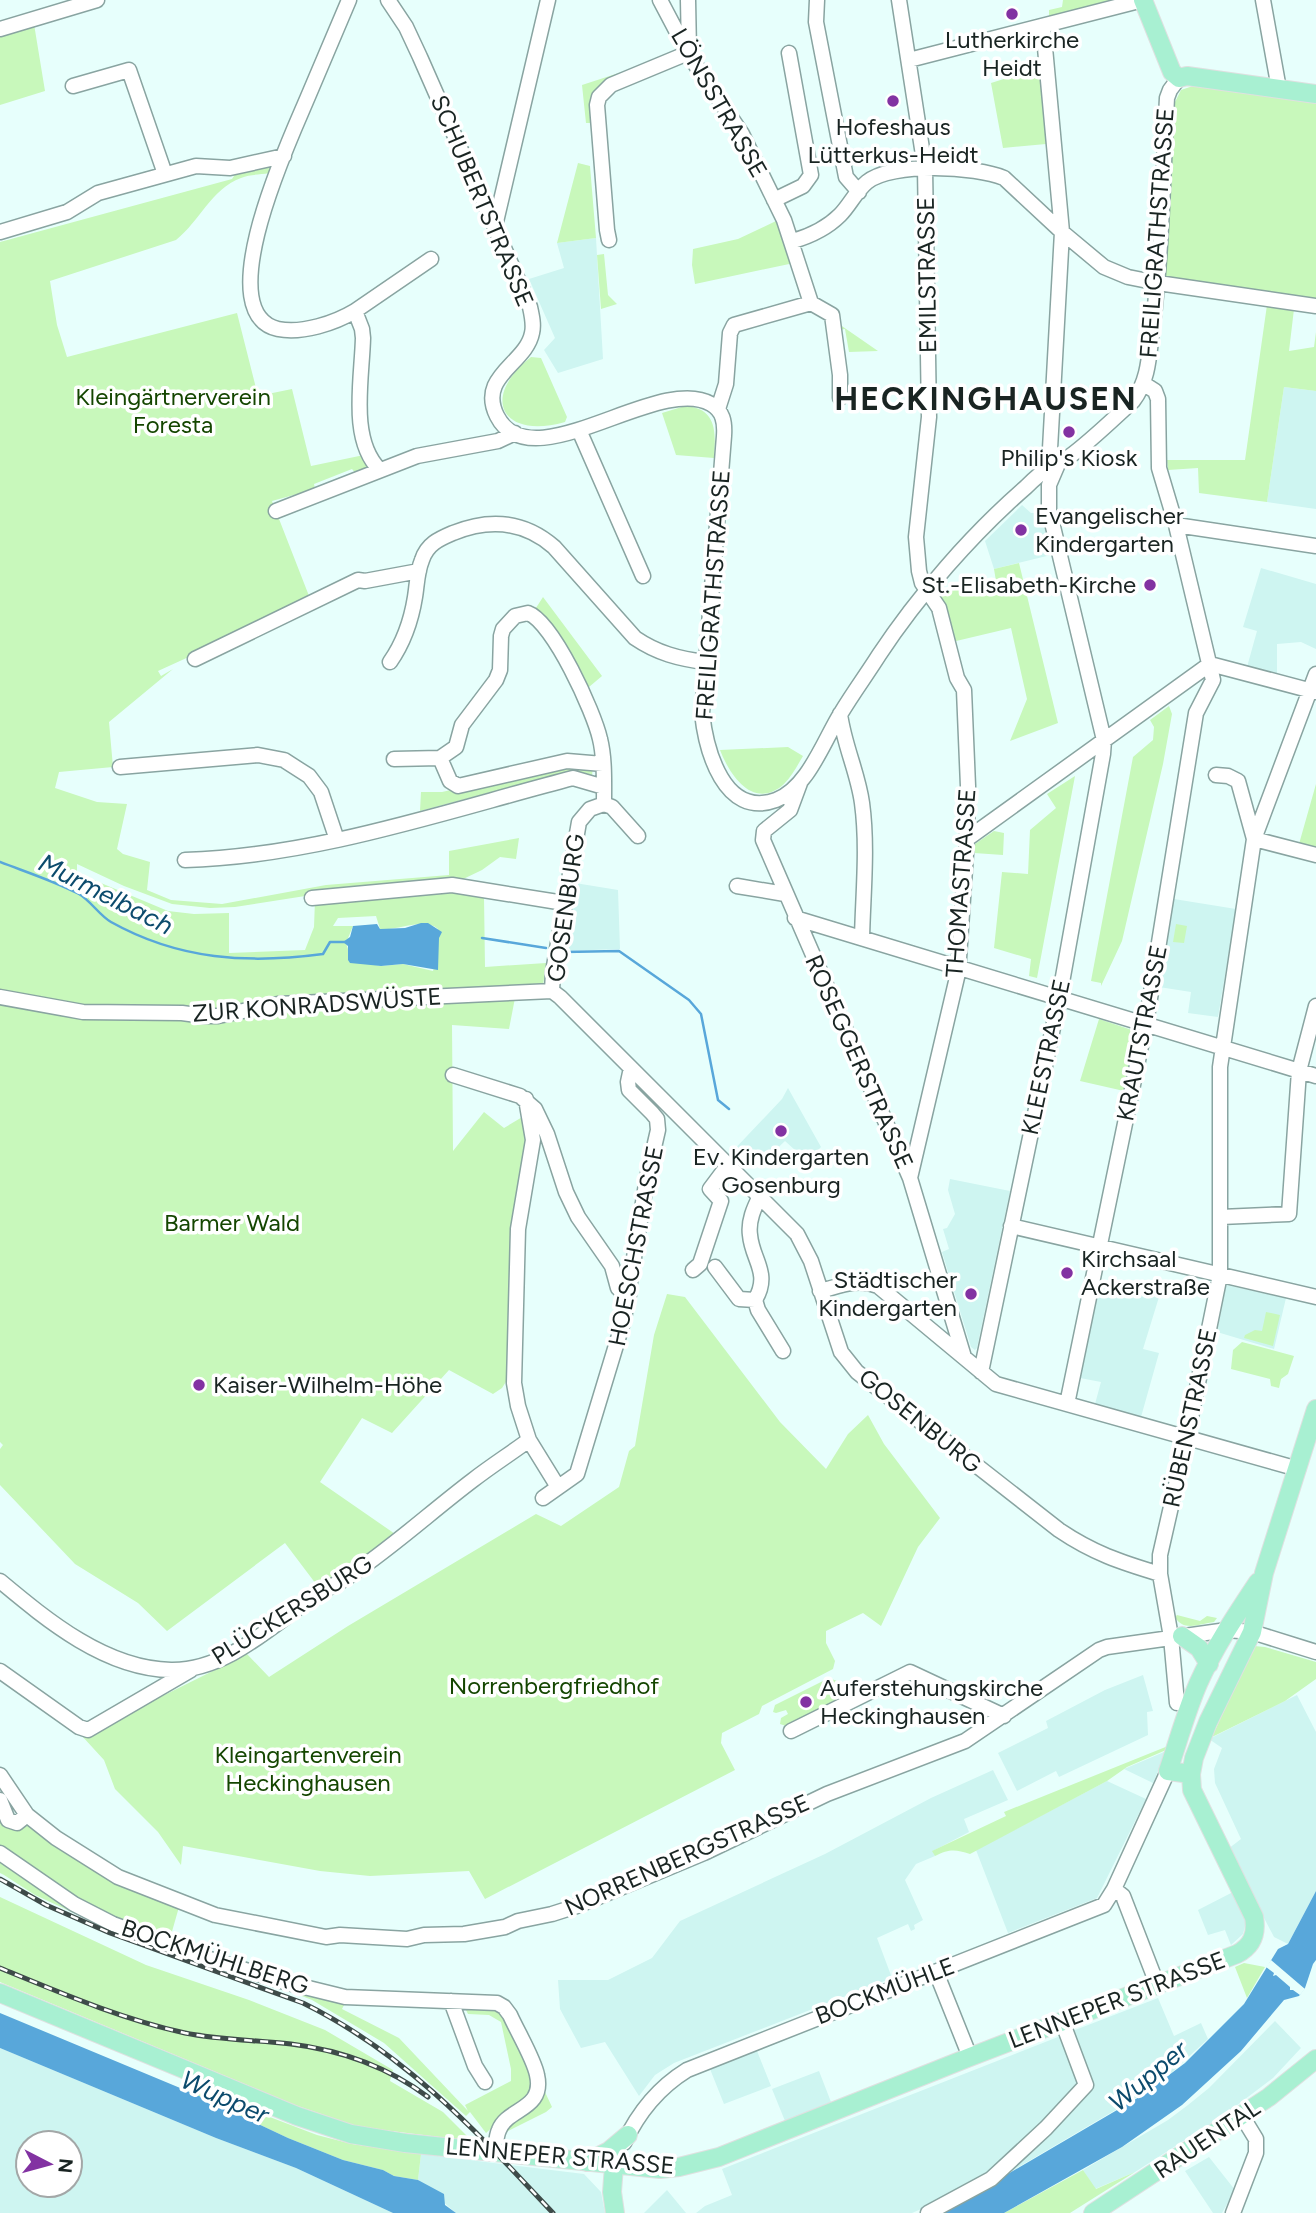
<svg xmlns="http://www.w3.org/2000/svg" width="1316" height="2213" viewBox="0 0 1316 2213" font-family="Figtree,sans-serif">
<rect width="100%" height="100%" fill="#e7fffc"/>
<path fill="#cef5f1" fill-rule="evenodd" d="M596,238L603,359L558,373L544,350L555,338L529,279L564,268L557,243Z
M1284,387L1316,391V509L1267,502Z
M1022,505L1031,513H1041L1051,555L994,569L985,541Z
M1261,568L1316,584V649L1301,642L1277,644V675L1247,667L1257,631L1243,627Z
M575,883L618,890L620,949L564,951Z
M1174,899L1236,909L1218,1017L1188,1013L1191,992L1159,987Z
M788,1088L821,1147L807,1161L785,1141L759,1166L745,1152L735,1162L729,1155L782,1099Z
M950,1179L1010,1191L977,1348L975,1350L971,1347L942,1252L949,1249L943,1229L947,1228L955,1214L948,1190Z
M1100,1284L1159,1297L1143,1349L1159,1353L1141,1417L1095,1404L1101,1382L1080,1378Z
M1226,1285L1286,1298L1274,1349L1217,1332Z
M1143,1675L1153,1711L1147,1712L1148,1735L1059,1777L1056,1771L1017,1791L998,1753L1048,1728L1046,1721L1105,1690Z
M1297,1695L1316,1732V1891L1288,1944L1274,1937L1228,1849L1241,1839L1215,1783L1214,1769L1222,1748L1209,1739Z
M1164,1752H1166L1153,1783L1124,1769Z
M993,1770L1008,1800L964,1819L969,1832L933,1851L935,1856L916,1864L905,1880L923,1920L914,1925L915,1929L911,1931L908,1924L877,1938L892,1978L674,2063L655,2075L639,2096L605,2042L581,2048L560,2009L558,1980H608L652,1958L680,1921L825,1854L931,1798Z
M1107,1781L1146,1799L1097,1898L1008,1933L976,1850Z
M1233,1892L1245,1916V1926L1243,1934L1231,1945L1225,1930L1208,1935L1198,1910Z
M1158,1998L1174,2036L1201,2023L1208,2039L1158,2085L1000,2178L1091,2087L1070,2032Z
M1275,2021L1301,2048L1273,2078L1224,2115L1135,2172L1095,2189L1083,2170L1168,2120L1188,2105L1209,2088Z
M1063,2035L1081,2084L992,2176L965,2190L912,2213H696L705,2206L732,2195L722,2169Z
M0,2048L216,2138L296,2168L393,2213H0ZM28,2143H70V2185H28Z
M757,2051L771,2086L724,2104L710,2069Z
M819,2071L831,2102L785,2121L772,2089Z
M421,2154L584,2174L601,2192L605,2213H456L418,2180Z
M1209,2157L1235,2190L1222,2213H1213L1185,2171Z
M667,2190L686,2213H644Z"/>
<path fill="#c8f8bb" fill-rule="evenodd" d="M1063,0H1113L1049,16V10L1062,7Z
M34,24L45,91L0,105V32Z
M668,57L609,80L593,123H586L582,85Z
M1040,75L1046,144L1003,148L991,83L1007,78Z
M1196,85L1316,102V301L1165,279L1174,104L1181,90Z
M274,161L269,173C260,175 250,174 241,178C211,189 200,221 176,240L50,281L57,325L67,357L237,313L258,396L292,389L311,466L364,455L368,467L366,472L358,476L352,469L314,484L316,493L305,497L301,493L272,501L311,601L158,671L161,676L173,669L109,722L113,767L59,772L55,788L97,802L127,804L117,849L123,854L150,862L147,890L171,900L222,904L326,885L449,875V851L519,838L516,859L500,857L482,870L457,882L318,894L235,907L210,908L172,904L124,886L77,864V873L168,911L194,914L229,913V953L305,950L314,927L315,900L450,891L484,897L485,967L546,963L543,986L515,998L509,1029L452,1025L453,1151L484,1112L504,1128L524,1116L528,1139L509,1377L502,1388L493,1394L449,1370L392,1433L362,1418L320,1482L398,1536L319,1588L285,1543L167,1631L138,1603L75,1564L0,1485V1449L3,1445L0,1442V242L232,179L238,170ZM376,916L380,929C399,931 424,917 438,929V953L433,971L403,964L381,966L348,960L349,952L346,943L353,926H333L338,918Z
M578,163L590,166L596,238L557,243Z
M776,221L794,263L695,284L692,265L693,249L738,239Z
M604,254L608,295L617,304L601,309L597,255Z
M1267,305L1294,309L1289,351L1314,347L1316,332V391L1284,387L1267,502L1199,493L1198,468L1168,470L1167,460H1245Z
M836,322L878,351L849,352L845,329L838,330Z
M531,357L541,358L567,417L565,422C501,440 480,397 531,357Z
M685,406C717,408 716,432 714,458L676,455L662,413Z
M1019,563L1058,723L1010,741L1027,699L1011,628L952,642L940,599L941,593L996,581L994,569Z
M543,597L602,676L589,687L575,671L534,611Z
M1169,706L1172,714L1163,764L1122,941L1101,986V983L1091,981L1133,757L1153,740L1154,727L1150,720Z
M788,747L803,756C797,766 792,776 784,784C754,811 730,776 720,750Z
M563,765L593,768L592,775L577,771L562,773L420,811L421,792H442Z
M1075,776L1037,978L1029,976L1031,959L994,948L1002,872L1028,874L1030,830L1056,808L1047,794Z
M1316,784V849L1299,844Z
M994,831L1004,833L1003,855L974,853L975,844Z
M1176,924L1187,926L1184,943L1173,942Z
M1099,1019L1135,1031L1124,1091L1080,1081Z
M667,1294L685,1297L780,1422L826,1469L848,1434L868,1415L884,1444L940,1518L918,1547L881,1626L863,1613L826,1631V1643L835,1661L833,1669L762,1706L759,1714L722,1733L721,1743L735,1770L485,1899L469,1871L370,1876L320,1871L183,1846L181,1865L158,1832L115,1789L104,1760L82,1736L247,1654L269,1677L348,1626L536,1514L561,1526L619,1487L629,1451L635,1446L654,1335Z
M1266,1312L1280,1315L1273,1346L1244,1338L1245,1335L1255,1330L1262,1331Z
M1242,1342L1294,1356L1288,1374L1281,1379L1279,1388L1271,1386L1270,1379L1231,1369L1233,1350Z
M1177,1615L1200,1621L1207,1616L1217,1618L1214,1622C1200,1624 1183,1632 1175,1617Z
M1254,1646L1265,1647L1316,1662V1679L1285,1701L1212,1737Z
M829,1678L837,1681L845,1695L786,1726L780,1724L781,1718L788,1714L786,1710L776,1713L773,1712L775,1705Z
M1168,1746L1166,1750L1127,1767L1107,1781L970,1854C955,1849 949,1849 935,1856L932,1851L1006,1816L1004,1812Z
M0,1819L2,1821L29,1825L58,1849L112,1880L179,1907L169,1942L107,1917L0,1849Z
M0,1856L111,1930L35,1895L4,1875L0,1873Z
M0,1897L146,1965L249,2000L325,2030L393,2070L390,2081L443,2112L472,2141L359,2127L295,2105L0,1982Z
M1244,1963L1265,1967L1247,1998L1235,1967Z
M266,1982L346,2001L342,2009L399,2038L468,2111L465,2105L511,2081V2069L501,2022L489,2015L468,2014L463,2004L497,2008L507,2018L534,2076L532,2092L486,2133L470,2112L466,2116L384,2043L312,2000Z
M201,2091L317,2135L352,2144L421,2154L418,2180L394,2176L383,2170L343,2160L288,2138L197,2095Z
M545,2092L552,2107L546,2112L506,2132C513,2115 537,2109 545,2092Z
M1083,2170L1096,2189L1135,2172L1070,2213H1004Z"/>
<path fill="#58a7da" d="M421,923H428L442,932L439,938L438,970L403,964L381,966L350,963L348,960V946L343,942L350,937L353,926L377,924L380,929L405,928Z
M1316,1891V1960L1313,1964L1305,1988L1299,1996L1284,2000L1241,2051L1182,2105L1122,2147L1004,2213H941L1141,2096L1185,2063L1244,2004L1278,1949L1288,1944Z
M0,2013L197,2095L288,2138L343,2160L383,2170L394,2176L418,2180L444,2194L445,2205L456,2213H393L296,2168L216,2138L0,2048Z"/>
<path fill="#e7fffc" d="M1271,1960L1305,1989L1300,1995L1293,1990H1290V1987L1276,1975L1273,1976L1274,1973L1266,1967Z"/>
<g fill="none" stroke-linecap="round" stroke-linejoin="round">
<path stroke="#58a7da" stroke-width="2.5" d="M0,862C26,872 54,881 79,894C91,901 99,915 111,922C179,960 248,964 323,954L330,942H345
M482,938L546,948
M564,952L619,951L689,1000L701,1014L718,1100L729,1109"/>
<defs>
<path id="minor" d="M349,0C335,33 321,66 307,99C291,137 208,313 278,329C302,334 335,323 355,311L362,329L363,338C362,379 349,440 380,470
M388,0L406,27L420,57L530,307C532,316 534,325 532,333C526,364 477,376 497,416C531,483 659,373 711,404C723,411 725,422 724,436L702,713C706,750 724,819 776,800C808,788 824,740 841,713C853,693 867,674 879,655C918,596 972,534 1026,487C1033,480 1042,472 1050,467C1057,463 1063,461 1069,457C1092,440 1112,420 1133,401C1150,379 1149,351 1153,324C1162,249 1163,173 1167,98L1170,90L1179,78
M660,0L689,55L742,134L784,220L811,303L832,315L840,375V398
M688,0L689,51
M817,0L816,22L846,177L859,192
M899,0L925,168L929,417L916,537L919,571L922,583L939,608L957,678L964,690L968,786L967,839L958,973L910,1178
M1263,0L1279,89
M1043,26L1062,232L1049,467
M0,29L97,0
M909,60L1143,0
M73,86L129,70L165,174
M774,200L803,186L811,175L789,53
M495,226L548,0
M0,232L67,212L98,193L196,166L230,168L284,156
M609,240L607,230L597,105L599,97L611,85L688,53
M793,241C810,236 827,228 840,215C850,205 856,191 867,182C892,162 976,166 1004,178L1062,232L1104,267L1128,277L1158,283L1316,306
M355,311L431,259
M718,409L726,384L730,333L734,325L811,303
M579,430L643,576
M276,511L417,456L498,441L515,433
M1176,525L1316,546
M195,659L358,580L365,581L419,571
M390,662C404,642 411,622 415,597C417,585 417,572 422,560C427,544 439,539 453,533C490,518 524,521 554,547L635,638C657,653 679,659 706,662
M1210,664L1316,692
M840,714C844,745 858,773 862,803C868,847 863,894 862,938
M394,759L440,758
M603,764L567,761L458,786L450,781L440,758L456,747L462,725L496,680L500,670L501,636L503,629L515,616L528,613C553,622 594,712 600,739C605,759 604,783 604,804L612,807L638,836
M120,767L258,755L284,760L309,776L321,792L337,840
M800,783L790,810L764,831L763,840L910,1178L964,1357
M967,839L1210,664
M1254,839L1316,674
M1254,839L1316,855
M185,860C317,856 446,811 573,778L604,787
M737,886L785,894
M312,898L452,885L564,903
M795,918L1316,1076
M552,991L560,997L797,1234L811,1261L841,1352L857,1372L1059,1530C1093,1553 1120,1562 1160,1574
M552,991L553,972L579,822L590,809L604,804
M0,997L83,1012L182,1013L204,1016H218L278,1004L552,991
M453,1075L520,1096L535,1109L547,1134L566,1192L578,1217L612,1266L618,1288L629,1295
M526,1099L533,1140L518,1229L514,1383L518,1406L529,1440L558,1487
M760,1196C754,1208 748,1221 750,1235C752,1260 771,1273 755,1300L758,1310L783,1351
M1221,1217L1289,1214L1299,1071L1316,1006
M1011,1226L1316,1297
M715,1267L739,1299L755,1300
M693,1270L700,1264L721,1201L710,1189L728,1165
M820,1291C840,1286 857,1278 878,1286L996,1384L1298,1469
M981,1372L1059,999L1103,754L1104,740L1049,510V485L1058,464
M1067,1404L1147,1017L1196,713L1213,680L1176,525L1159,468L1158,399L1155,391L1144,384
M543,1498L577,1474L624,1319L647,1178L658,1130L657,1119L652,1113L629,1090L628,1082L631,1068
M0,1581C48,1621 106,1669 171,1670C228,1671 274,1623 319,1593C330,1587 341,1582 351,1575C394,1546 432,1511 473,1480C491,1466 510,1454 529,1440
M0,1671L79,1727L88,1730L191,1670
M1177,1703L1171,1637L1160,1574V1555L1188,1432L1220,1275V1067L1254,839L1238,781L1228,776L1216,775
M791,1731L910,1672L1004,1716
M0,1775L27,1815L56,1838L118,1877L215,1915L326,1937L340,1935L407,1939L424,1935L464,1934L505,1927L518,1921L552,1914L577,1906L704,1853L827,1794L965,1741L1099,1650L1107,1647L1227,1630L1252,1632L1316,1652
M0,1800L8,1820L17,1823L27,1815
M0,1853L74,1904L113,1924L203,1957L288,1983L345,1997L497,2003L504,2007L510,2015C517,2031 534,2059 537,2075C545,2110 507,2108 499,2130C496,2136 496,2145 495,2152
M1114,1889L1123,1896L1157,1984
M936,1972L970,2057
M451,2001L475,2066L485,2082
M624,2143C638,2113 658,2088 687,2070L1104,1905L1114,1889L1168,1771
M928,2213L991,2179L1046,2128L1086,2085L1062,2021
M1233,2213L1256,2153V2139L1242,2116"/>
<path id="major" d="M1143,0L1172,72L1179,78L1187,76L1316,94
M1182,1636L1199,1648L1209,1664
M1191,1774L1168,1771C1178,1742 1186,1712 1198,1684C1214,1648 1236,1615 1258,1582
M0,1993L297,2116L351,2134L405,2143L660,2169L679,2167L719,2157L970,2057L1237,1954C1252,1946 1257,1934 1254,1917L1192,1790L1191,1774L1194,1758L1208,1722L1252,1632L1264,1573L1316,1409
M587,2162L609,2151L628,2135
M614,2165L612,2192L615,2213
M1093,2213L1269,2097L1316,2059"/>
</defs>
<use href="#minor" stroke="#89a4a1" stroke-width="17"/>
<use href="#major" stroke="#dfe0e0" stroke-width="20"/>
<use href="#minor" stroke="#fff" stroke-width="14"/>
<use href="#major" stroke="#a8f0d2" stroke-width="18"/>
<defs>
<path id="rail" d="M0,1879L46,1905L110,1933L303,2003C405,2053 476,2131 553,2213
M0,1968C61,1993 121,2019 185,2033C220,2040 256,2040 291,2044C340,2050 388,2067 428,2097"/>
</defs>
<use href="#rail" stroke="#3e4b49" stroke-width="5"/>
<use href="#rail" stroke="#fff" stroke-width="2.5" stroke-dasharray="8" stroke-linecap="butt"/>
</g>
<g fill="#8232a2" stroke="#fff" stroke-width="2.5">
<circle cx="1012" cy="14" r="7"/>
<circle cx="893" cy="101" r="7"/>
<circle cx="1069" cy="432" r="7"/>
<circle cx="1021" cy="530" r="7"/>
<circle cx="1150" cy="585" r="7"/>
<circle cx="781" cy="1131" r="7"/>
<circle cx="1067" cy="1273" r="7"/>
<circle cx="971" cy="1294" r="7"/>
<circle cx="199" cy="1385" r="7"/>
<circle cx="806" cy="1702" r="7"/>
</g>
<g text-anchor="middle" stroke-width="7" stroke-linejoin="round" paint-order="stroke">
<g font-size="24" fill="#192422" stroke="#fff">
<text x="1012" y="48">Lutherkirche<tspan x="1012" dy="28">Heidt</tspan></text>
<text x="893" y="135">Hofeshaus<tspan x="893" dy="28">Lütterkus-Heidt</tspan></text>
<text x="1069" y="466">Philip's Kiosk</text>
<text x="1035" y="524" text-anchor="start">Evangelischer<tspan x="1035" dy="28">Kindergarten</tspan></text>
<text x="1136" y="593" text-anchor="end">St.-Elisabeth-Kirche</text>
<text x="781" y="1165">Ev. Kindergarten<tspan x="781" dy="28">Gosenburg</tspan></text>
<text x="1081" y="1267" text-anchor="start">Kirchsaal<tspan x="1081" dy="28">Ackerstraße</tspan></text>
<text x="957" y="1288" text-anchor="end">Städtischer<tspan x="957" dy="28">Kindergarten</tspan></text>
<text x="213" y="1393" text-anchor="start">Kaiser-Wilhelm-Höhe</text>
<text x="820" y="1696" text-anchor="start">Auferstehungskirche<tspan x="820" dy="28">Heckinghausen</tspan></text>
</g>
<g font-size="24" fill="#192422" stroke="#fff">
<text transform="translate(719 103) rotate(60)" y="8">LÖNSSTRASSE</text>
<text transform="translate(482 201) rotate(67)" y="8">SCHUBERTSTRASSE</text>
<text transform="translate(1157 233) rotate(-86)" y="8">FREILIGRATHSTRASSE</text>
<text transform="translate(927 275) rotate(-91)" y="8">EMILSTRASSE</text>
<text transform="translate(713 595) rotate(-86)" y="8">FREILIGRATHSTRASSE</text>
<text transform="translate(961 883) rotate(-86)" y="8">THOMASTRASSE</text>
<text transform="translate(566 908) rotate(-82)" y="8">GOSENBURG</text>
<text transform="translate(317 1005) rotate(-4)" y="8">ZUR KONRADSWÜSTE</text>
<text transform="translate(1142 1033) rotate(-79)" y="8">KRAUTSTRASSE</text>
<text transform="translate(1046 1057) rotate(-78)" y="8">KLEESTRASSE</text>
<text transform="translate(859 1062) rotate(66)" y="8">ROSEGGERSTRASSE</text>
<text transform="translate(636 1246) rotate(-79)" y="8">HOESCHSTRASSE</text>
<text transform="translate(1190 1418) rotate(-78)" y="8">RÜBENSTRASSE</text>
<text transform="translate(920 1421) rotate(39)" y="8">GOSENBURG</text>
<text transform="translate(292 1610) rotate(-32)" y="8">PLÜCKERSBURG</text>
<text transform="translate(687 1855) rotate(-24)" y="8">NORRENBERGSTRASSE</text>
<text transform="translate(215 1957) rotate(18)" y="8">BOCKMÜHLBERG</text>
<text transform="translate(885 1991) rotate(-21)" y="8">BOCKMÜHLE</text>
<text transform="translate(1117 2000) rotate(-21)" y="8">LENNEPER STRASSE</text>
<text transform="translate(1207 2139) rotate(-34)" y="8">RAUENTAL</text>
<text transform="translate(560 2156) rotate(5)" y="8">LENNEPER STRASSE</text>
</g>
<g font-size="24" fill="#144600" stroke="#fff">
<text x="173" y="405">Kleingärtnerverein<tspan x="173" dy="28">Foresta</tspan></text>
<text x="232" y="1231">Barmer Wald</text>
<text x="554" y="1694">Norrenbergfriedhof</text>
<text x="308" y="1763">Kleingartenverein<tspan x="308" dy="28">Heckinghausen</tspan></text>
</g>
<g font-size="26" font-style="italic" fill="#0c4b6d" stroke="#fff">
<text transform="translate(106 894) rotate(27)" y="9">Murmelbach</text>
<text transform="translate(1148 2076) rotate(-40)" y="9">Wupper</text>
<text transform="translate(225 2097) rotate(24)" y="9">Wupper</text>
</g>
<g font-size="32" font-weight="bold" letter-spacing="2" fill="#192422" stroke="#fff">
<text x="986" y="410">HECKINGHAUSEN</text>
</g>
</g>
<g transform="translate(49 2164) rotate(96)"><circle r="33" fill="#ffffff" stroke="#a3a7a7" stroke-width="2"/>
<path d="M0-5L12 26L0 18L-12 26Z" fill="#8232a2"/>
<text y="-10" font-size="19" font-weight="bold" text-anchor="middle" fill="#192422">N</text>
</g>
</svg>
